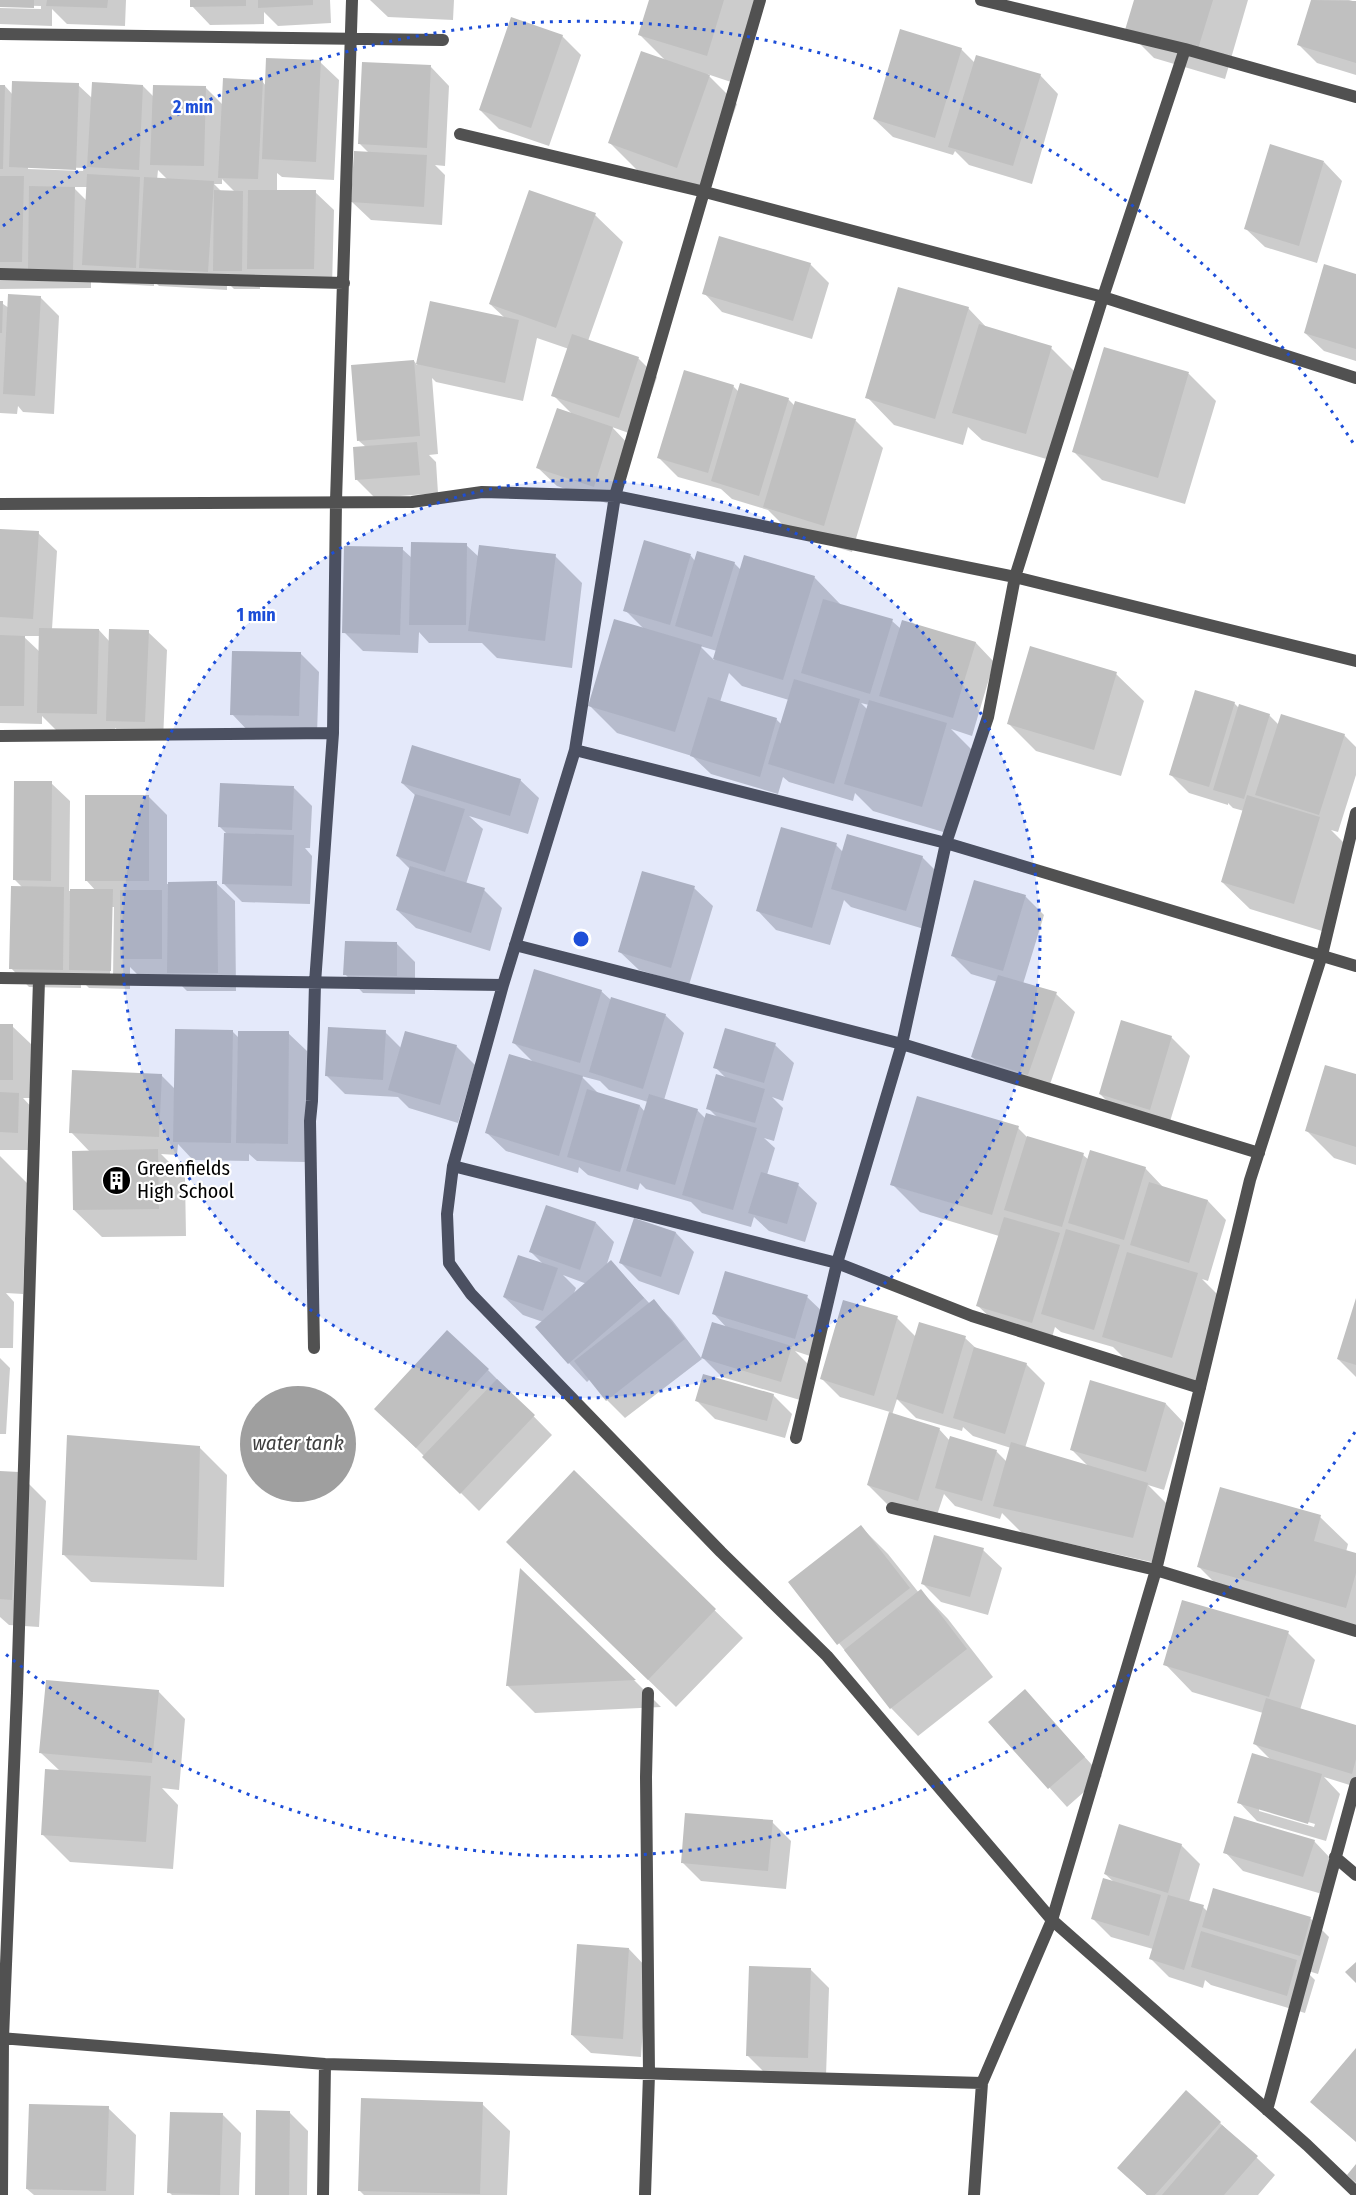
<svg xmlns="http://www.w3.org/2000/svg" width="1356" height="2195" viewBox="0 0 1356 2195" font-family="'Fira Sans Condensed',sans-serif">
<rect width="100%" height="100%" fill="#fff"/>
<path fill="#9f9f9f" d="M240 1444a58 58 0 1 1 116 0a58 58 0 1 1-116 0Z"/>
<path fill="#0003" fill-rule="evenodd" d="M0,0H126L125,26L67,24L52,9V26L0,24V8L41,9V6L0,5Z
M192,0H330L331,23L278,26L264,12V24L210,25L192,6Z
M370,0H454L453,20L388,17Z
M651,0H759L734,83L707,74L737,104L705,194L637,170L610,143L667,62L640,35Z
M1135,0H1248L1225,79L1154,58L1126,30Z
M1312,0H1349L1356,2V75L1317,63L1299,45Z
M562,36L581,55L549,146L499,129L480,110Z
M961,49L975,63L1040,75L1058,94L1032,184L969,165L955,151L953,155L893,137L874,119Z
M320,62L339,80L334,180L282,177L277,173V191L315,192L334,210L332,287L260,280V289H234L227,282V290L159,286L154,281V286L102,283L91,273V288L0,289V86H5L13,95L78,85L92,98L143,86L154,97L206,88L223,105L262,81L266,86ZM28,166L84,168L83,171L28,169ZM158,170L168,180H157ZM222,179L235,192H222L214,184H222ZM73,187H87V201Z
M431,67L449,86L445,166L435,165L445,175L442,225L371,220L352,202L369,153L360,144Z
M1324,162L1342,181L1317,263L1265,247L1246,229Z
M595,215L623,242L588,341L638,358L657,377L637,436L612,427L631,447L612,505L557,486L538,468L572,414L553,395L569,349L537,338L523,401L436,382L432,378L438,454L429,455L436,462L438,493L375,498L356,479L366,447L359,441L414,361L417,365L431,303L506,319L490,304Z
M810,264L829,283L812,339L722,312L704,293Z
M1356,275V361L1324,351L1305,333Z
M40,297L59,316L54,414L23,412L18,406L17,414L0,413V302L9,308Z
M968,308L988,329L1051,348L1078,375L1053,461L982,440L968,427L963,445L894,425L867,397Z
M1105,349L1189,374L1216,401L1185,504L1102,480L1074,452Z
M733,386L739,392L788,399L795,406L855,420L883,448L852,552L792,534L768,510L732,499L721,489L678,477L659,458Z
M0,530L38,533L57,551L52,629L99,630L110,642L148,632L167,650L163,740L126,739L115,728V732L57,731L42,716V724L0,723ZM23,636H40V652Z
M645,542L691,556L695,561L734,563L741,570L814,577L841,605L892,621L901,629L976,643L994,662L972,736L951,729L974,752L950,834L873,811L855,793L853,801L789,782L783,777L778,794L711,774L692,756L617,733L590,706L644,629L625,610ZM700,646L717,651L714,660ZM729,673L742,686L789,700L782,725L776,719L720,702ZM861,703L869,705L867,709Z
M466,545L479,557L555,556L582,583L572,668L497,658L482,643H429L419,632L418,653L363,651L344,632L402,549L412,558Z
M300,653L319,672L317,734L250,733L232,714Z
M1116,674L1144,701L1121,776L1036,751L1008,723Z
M1234,703L1239,708L1269,715L1279,725L1344,735L1356,747V775L1338,832L1331,830L1347,846L1322,931L1250,909L1222,882L1244,811L1233,808L1228,803V805L1189,793L1171,775Z
M520,780L539,798L528,834L469,816L483,829L466,884L484,890L502,908L490,951L416,928L397,910L410,869L397,856L416,796L402,783Z
M51,783L70,801L69,891H96L86,880L148,796L167,815V884L216,883L235,901L236,991H187L173,977H140L130,967V989L89,988L81,980V988L29,987L11,968L23,888L15,880ZM111,907H114L113,978H110Z
M294,788L312,806L310,848H305L312,856L310,904L242,902L223,883L228,835L220,827Z
M836,845L843,852L922,857L941,876L924,929L851,907L844,900L830,945L776,930L758,911Z
M694,888L713,906L689,985L639,970L620,952Z
M1025,896L1044,915L1023,984L1056,994L1075,1012L1047,1093L991,1075L972,1057L998,982L971,974L952,955Z
M397,944L415,962V994L363,993L345,974Z
M601,991L612,1001L665,1015L684,1033L664,1100L697,1110L706,1119L718,1118L708,1108L726,1078L715,1067L775,1045L794,1063L783,1101L772,1097L783,1108L774,1141L764,1138L775,1148L767,1175L798,1185L817,1203L805,1242L769,1231L754,1217L751,1227L702,1213L691,1202L646,1189L640,1183L638,1190L588,1175L579,1167L578,1173L506,1151L487,1133L534,1063L514,1043ZM581,1076L600,1081L609,1090L648,1102L645,1112L640,1106L599,1094Z
M0,1026H12L31,1044V1098H23L37,1113L36,1150H0Z
M232,1031L239,1038L288,1033L307,1051L306,1162L257,1161L249,1154V1161L193,1160L178,1144L177,1155L161,1154L185,1178L186,1236L102,1237L74,1210L90,1152L71,1132L161,1075L176,1090Z
M385,1032L401,1048L456,1046L475,1065L458,1123L409,1108L398,1097L345,1094L327,1076Z
M1171,1037L1190,1056L1168,1128L1119,1113L1100,1094Z
M1356,1075V1165L1334,1158L1307,1131Z
M1018,1128L1029,1139L1083,1155L1089,1160L1145,1168L1163,1187L1208,1201L1226,1220L1208,1281L1202,1279L1225,1302L1200,1385L1131,1365L1113,1347L1061,1332L1055,1327L1051,1341L997,1324L978,1306L999,1236L920,1212L892,1184Z
M0,1156L27,1183L23,1294L6,1293L14,1302L13,1348H0Z
M635,1220L676,1233L694,1252L679,1295L639,1281L620,1262Z
M596,1223L614,1242L606,1267L611,1262L650,1304L654,1301L672,1320L702,1359L625,1418L607,1400L590,1379L587,1382L569,1363L543,1322L523,1315L504,1297L544,1265L531,1252ZM563,1275L587,1284L573,1296L576,1288Z
M807,1297L826,1315L813,1357L795,1351L810,1366L800,1400L722,1377L703,1358L728,1329L714,1314Z
M1356,1301V1377L1338,1359Z
M897,1318L916,1337L965,1338L978,1350L1026,1364L1045,1383L1025,1448L1089,1467L1071,1449L1166,1404L1184,1423L1164,1490L1148,1485L1175,1512L1160,1564L1022,1533L1002,1513L1000,1519L955,1506L944,1494L936,1518L887,1504L868,1485L890,1412L840,1397L821,1378ZM897,1399L916,1418L962,1431L963,1427L973,1436L1011,1448L1007,1462L996,1451L950,1441L939,1429L892,1415Z
M447,1332L488,1370L552,1435L479,1511L395,1427Z
M0,1358L10,1368L6,1434H0Z
M773,1395L792,1414L785,1438L715,1419L696,1400Z
M199,1447L227,1475L224,1587L91,1582L64,1555Z
M0,1473H18L46,1501L39,1627L9,1625L0,1617Z
M574,1473L743,1638L676,1707L535,1569Z
M1320,1517L1348,1544L1346,1552L1356,1555V1630L1226,1594L1198,1566Z
M861,1527L888,1554L919,1593L921,1591L948,1619L993,1677L918,1736L891,1708L790,1582Z
M983,1550L1002,1568L988,1615L941,1602L922,1583Z
M521,1571L635,1681L661,1707L535,1713L508,1686Z
M1288,1633L1315,1660L1300,1710L1356,1727V1787L1324,1777L1340,1794L1326,1841L1257,1821L1239,1802L1271,1760L1255,1744L1263,1713L1192,1692L1165,1664ZM1259,1808L1315,1824L1314,1827L1259,1811Z
M158,1691L185,1719L179,1790L162,1788L178,1805L173,1869L70,1862L42,1834L60,1771L41,1753Z
M1025,1691L1102,1776L1067,1807L990,1722Z
M772,1822L791,1841L786,1889L701,1881L682,1862Z
M1314,1841L1332,1860L1322,1894L1243,1871L1225,1852Z
M1181,1845L1200,1864L1189,1902L1203,1907L1208,1912L1214,1890L1311,1919L1329,1937L1318,1974L1305,1970L1315,1980L1305,2013L1211,1985L1205,1980L1203,1988L1169,1977L1151,1959L1153,1949L1111,1937L1092,1918L1115,1883L1105,1874Z
M629,1949L647,1968L641,2057L591,2053L572,2035Z
M811,1970L829,1988L826,2076L766,2074L747,2055Z
M482,2104L510,2131L507,2195H364L359,2190Z
M108,2108L136,2135L134,2195H34L27,2189Z
M290,2113L308,2131L307,2195H257Z
M223,2115L241,2133L239,2195H172L169,2192Z
M1220,2123L1275,2175L1258,2195H1147L1119,2168Z"/>
<path fill="#c0c0c0" d="M0,0H34V8L0,7Z
M47,0H108L107,8L46,6Z
M190,0H246V6L190,7Z
M258,0H313V5L258,8Z
M649,0H724L707,56L638,35Z
M1134,0H1213L1197,52L1125,30Z
M1311,0L1356,1V63L1297,45Z
M511,17L563,35L531,128L479,110Z
M900,29L962,48L935,138L873,119Z
M641,51L710,75L677,168L608,143Z
M976,55L1041,74L1013,166L948,147Z
M266,58L321,60L316,162L262,159Z
M362,62L431,65L427,148L358,144Z
M223,78L263,80L258,179L218,178Z
M12,81L79,83L76,170L9,167Z
M92,82L143,85L139,170L87,167Z
M0,85H5L3,169H0Z
M153,85L206,86L204,166L150,165Z
M1270,144L1324,161L1299,246L1244,229Z
M354,151L427,155L424,207L351,202Z
M87,174L140,177L136,268L82,265Z
M0,176H24L22,262H0Z
M144,177L214,181L208,272L139,268Z
M29,186L75,187L73,270L28,269Z
M214,190L243,191L242,271H213Z
M248,190H316L314,269H247Z
M529,190L596,213L556,328L489,304Z
M719,236L811,263L793,321L702,294Z
M1324,264L1356,274V349L1304,333Z
M898,287L969,307L935,419L865,398Z
M8,294L41,296L35,396L3,394Z
M0,301H3L2,333H0Z
M430,301L519,320L505,383L416,364Z
M979,324L1052,346L1026,434L952,413Z
M572,334L639,357L619,418L551,396Z
M1104,347L1189,372L1158,478L1072,452Z
M414,360L420,436L357,441L351,365Z
M684,370L734,385L708,473L657,458Z
M740,383L789,398L759,496L711,481Z
M795,401L856,419L824,526L763,507Z
M557,408L613,427L594,487L536,468Z
M417,442L420,475L355,480L353,447Z
M0,529L39,531L33,619L0,617Z
M644,540L691,554L670,625L623,611Z
M411,542L467,543L466,625H409Z
M479,545L556,554L545,641L468,631Z
M344,546L403,547L400,635L342,633Z
M697,551L735,562L712,637L675,626Z
M744,555L815,576L783,680L713,659Z
M823,599L893,619L870,694L801,673Z
M614,619L702,645L675,732L588,706Z
M902,620L976,642L953,718L879,696Z
M39,628L99,629L97,714L37,713Z
M109,629L149,630L145,722L106,721Z
M0,635L25,636L24,706H0Z
M1030,646L1117,672L1094,750L1007,724Z
M232,651L301,652L299,716L230,715Z
M794,679L860,699L834,784L768,764Z
M1195,690L1235,702L1209,787L1169,775Z
M708,697L777,718L760,777L690,756Z
M869,700L947,723L922,807L844,784Z
M1239,704L1270,714L1244,799L1213,790Z
M1281,714L1345,734L1319,815L1255,795Z
M412,745L521,779L510,816L401,783Z
M14,781H52L51,881L13,880Z
M220,783L294,786L292,830L218,827Z
M415,794L465,809L445,872L396,856Z
M85,795H149V881H85Z
M1247,795L1320,817L1294,904L1221,882Z
M781,827L837,843L812,928L756,911Z
M224,833L294,835L292,886L222,884Z
M847,834L923,856L906,911L831,889Z
M410,866L485,888L471,933L396,910Z
M642,871L695,886L671,968L618,952Z
M974,880L1026,895L1003,971L951,956Z
M217,881L218,973H167L168,882Z
M11,886L64,887L63,970L9,969Z
M70,889H113L111,971L69,970Z
M120,890H162V959H120Z
M345,941L397,942V976L343,975Z
M534,969L602,990L580,1063L512,1043Z
M998,975L1057,992L1028,1075L971,1057Z
M611,997L666,1014L643,1089L589,1072Z
M1121,1020L1172,1036L1150,1110L1099,1094Z
M0,1024H13V1080H0Z
M328,1027L386,1030L383,1080L325,1076Z
M725,1028L776,1043L764,1083L713,1068Z
M175,1029L233,1030L231,1143L173,1142Z
M238,1031H289L288,1144L236,1143Z
M405,1031L457,1045L440,1105L388,1090Z
M509,1054L583,1076L559,1156L485,1133Z
M1325,1065L1356,1074V1147L1305,1131Z
M72,1070L162,1074L159,1137L69,1133Z
M716,1074L765,1089L755,1123L706,1109Z
M587,1089L640,1105L620,1172L567,1157Z
M0,1092L19,1093L18,1133L0,1132Z
M649,1094L698,1109L675,1185L626,1171Z
M917,1096L1019,1126L992,1215L890,1185Z
M706,1113L757,1128L733,1210L682,1195Z
M1027,1136L1084,1153L1062,1227L1004,1210Z
M158,1149L159,1209L73,1210L72,1151Z
M1090,1150L1146,1167L1124,1240L1068,1223Z
M761,1172L799,1183L787,1224L748,1213Z
M1149,1182L1208,1200L1189,1263L1130,1245Z
M546,1205L596,1222L580,1270L529,1252Z
M1004,1217L1060,1233L1032,1323L976,1306Z
M634,1218L676,1232L661,1277L619,1263Z
M1066,1229L1120,1245L1094,1330L1041,1314Z
M1127,1252L1198,1273L1172,1358L1102,1337Z
M518,1255L558,1268L543,1311L503,1297Z
M611,1260L644,1298L568,1364L535,1327Z
M725,1271L808,1295L795,1339L712,1314Z
M1356,1298V1365L1337,1359Z
M654,1299L685,1339L606,1401L574,1361Z
M843,1300L898,1316L874,1396L820,1379Z
M712,1322L792,1346L781,1382L701,1358Z
M919,1322L966,1336L943,1414L896,1399Z
M447,1330L489,1369L416,1448L374,1409Z
M974,1347L1027,1363L1005,1434L953,1418Z
M703,1374L774,1394L767,1421L695,1401Z
M497,1379L535,1415L460,1494L422,1457Z
M1090,1380L1166,1403L1146,1472L1070,1450Z
M889,1412L940,1428L918,1501L867,1485Z
M67,1435L200,1446L197,1560L62,1555Z
M950,1436L997,1450L982,1501L935,1488Z
M1011,1442L1148,1483L1133,1538L993,1506Z
M574,1470L716,1609L648,1680L506,1542Z
M0,1471L19,1472L12,1600L0,1599Z
M1220,1487L1321,1515L1314,1541L1356,1553V1573L1346,1608L1197,1567Z
M861,1525L910,1588L837,1645L788,1582Z
M934,1535L984,1548L970,1597L921,1584Z
M520,1568L636,1680L506,1686Z
M921,1589L967,1649L890,1709L844,1650Z
M1182,1600L1289,1631L1269,1697L1163,1665Z
M46,1680L159,1690L152,1763L39,1753Z
M1025,1689L1085,1757L1048,1789L988,1722Z
M1266,1698L1356,1725V1759L1352,1774L1253,1744Z
M1252,1753L1322,1774L1308,1824L1237,1803Z
M45,1769L151,1776L146,1842L41,1835Z
M685,1813L773,1820L768,1871L681,1863Z
M1234,1816L1315,1840L1303,1877L1223,1853Z
M1119,1824L1182,1844L1168,1893L1104,1874Z
M1103,1878L1161,1895L1149,1936L1091,1919Z
M1213,1888L1311,1917L1300,1956L1202,1927Z
M1168,1895L1204,1905L1184,1970L1149,1959Z
M1201,1931L1297,1960L1287,1996L1191,1967Z
M577,1944L629,1948L623,2039L571,2035Z
M1356,1962V1983L1345,1972Z
M749,1966L811,1968L808,2058L746,2056Z
M1356,2048V2142L1310,2102Z
M1186,2090L1221,2122L1155,2195H1147L1117,2168Z
M361,2098L483,2102L480,2194L358,2191Z
M29,2104L109,2106L106,2191L26,2189Z
M256,2110L290,2111L289,2195H255Z
M170,2112L223,2113L220,2195L167,2193Z
M1222,2125L1258,2156L1224,2195H1162Z
M1356,2164V2183L1347,2175Z"/>
<g fill="none" stroke-linecap="round" stroke-linejoin="round">
<path stroke="#515151" stroke-width="12" d="M760,0L615,496L575,750L503,985L453,1166L447,1214L449,1263L471,1294L721,1552L827,1656L1052,1920L1307,2145L1356,2192
M981,0L1185,49L1356,97
M0,34L443,40
M460,134L705,192L1103,297L1356,378
M0,274L344,283
M0,504L412,502L482,492L615,496L1015,577L1356,661
M0,736L333,733
M575,750L946,843L1356,966
M515,945L902,1044L1259,1153
M0,978L503,985
M453,1166L837,1263L972,1316L1200,1388
M314,1348L310,1121L312,1101L315,983L333,733L336,501L352,0
M796,1438L837,1263L902,1044L946,843L988,717L1015,577L1103,297L1185,49
M892,1508L1156,1570L1356,1631
M1335,1857L1356,1875
M0,2038L325,2064L982,2083L974,2195
M982,2083L1052,1920L1156,1570L1250,1180L1322,955L1356,813
M1267,2110L1356,1783
M2,2195L3,2038L17,1693L39,980
M323,2195L325,2064
M645,2195L649,2074L646,1777L648,1693"/>
</g>
<circle cx="581" cy="939" r="459" fill="#1d4ed8" fill-opacity=".12"/>
<g fill="none" stroke="#1d4ed8" stroke-width="3" stroke-dasharray="3 6">
<circle cx="581" cy="939" r="459"/>
<path d="M1355 1432A918 918 0 0 1 3 1652M3 226A918 918 0 0 1 1355 446"/>
</g>
<defs>
<symbol id="building-disc" viewBox="-11 -11 22 22"><circle r="9.5" fill="#000" stroke="#fff"/><path d="M-4-6H4V6H1V3H-1V6H-4ZM-2.5-4.3h1.7v1.8h-1.7ZM.8-4.3h1.7v1.8H.8ZM-2.5-1h1.7V.8h-1.7ZM.8-1h1.7V.8H.8Z" fill="#fff"/></symbol>
</defs>
<g fill-rule="evenodd">
<use href="#building-disc" x="100" y="1164" width="33" height="33"/>
</g>
<g text-anchor="middle" stroke-width="4.5" stroke-linejoin="round" paint-order="stroke">
<g font-size="20" fill="#000" stroke="#fff" text-anchor="start">
<text x="137" y="1175">Greenfields<tspan x="137" dy="23">High School</tspan></text>
</g>
<g font-size="21" font-style="italic" fill="#404040" stroke="#fff">
<text x="298" y="1450">water tank</text>
</g>
</g>
<circle cx="581" cy="939" r="9" fill="#1d4ed8" stroke="#fff" stroke-width="3"/>
<g font-size="18" text-anchor="middle" font-weight="bold" fill="#1d4ed8" stroke="#fff" stroke-width="4.5" stroke-linejoin="round" paint-order="stroke">
<text x="193" y="113">2 min</text>
<text x="256" y="621">1 min</text>
</g>
</svg>
